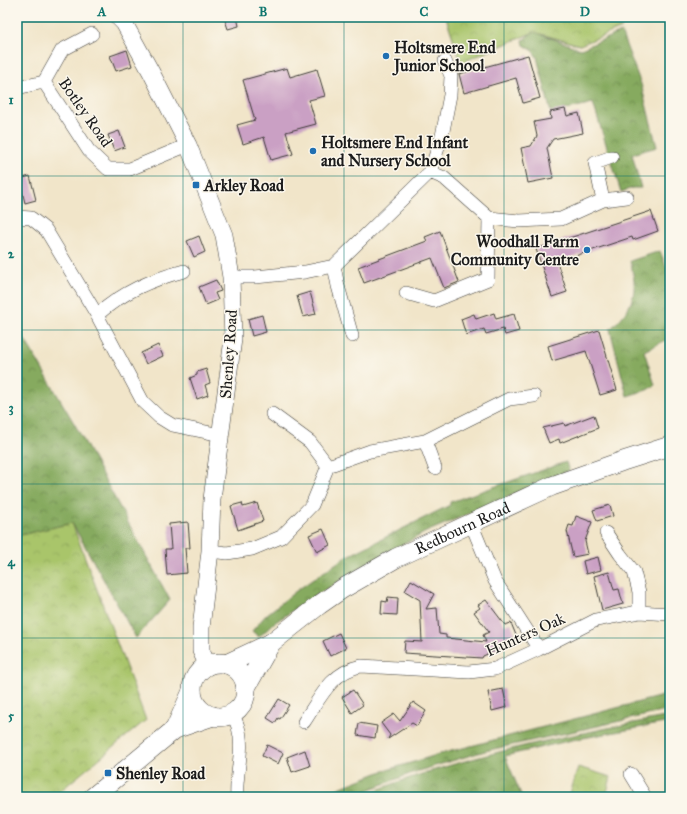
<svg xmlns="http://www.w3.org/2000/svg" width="687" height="814" viewBox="0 0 687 814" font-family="'IM FELL Great Primer',serif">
<defs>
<pattern id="forest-crowns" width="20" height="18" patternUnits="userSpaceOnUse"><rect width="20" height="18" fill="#86aa5f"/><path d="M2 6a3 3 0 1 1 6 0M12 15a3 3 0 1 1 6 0" fill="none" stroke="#6d8a4e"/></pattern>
<pattern id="park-crowns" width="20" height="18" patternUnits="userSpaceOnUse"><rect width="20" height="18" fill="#a9c56b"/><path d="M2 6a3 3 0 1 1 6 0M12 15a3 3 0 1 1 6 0" fill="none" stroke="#91a95c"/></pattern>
</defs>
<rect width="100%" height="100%" fill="#fbf7ec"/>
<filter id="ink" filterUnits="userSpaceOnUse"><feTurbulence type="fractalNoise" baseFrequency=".025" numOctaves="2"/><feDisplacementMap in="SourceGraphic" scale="8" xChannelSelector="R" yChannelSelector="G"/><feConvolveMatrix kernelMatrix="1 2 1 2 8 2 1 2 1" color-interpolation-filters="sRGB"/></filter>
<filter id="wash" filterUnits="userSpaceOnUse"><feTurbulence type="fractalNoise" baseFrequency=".012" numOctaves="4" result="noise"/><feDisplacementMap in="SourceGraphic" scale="16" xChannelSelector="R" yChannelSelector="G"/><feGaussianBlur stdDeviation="0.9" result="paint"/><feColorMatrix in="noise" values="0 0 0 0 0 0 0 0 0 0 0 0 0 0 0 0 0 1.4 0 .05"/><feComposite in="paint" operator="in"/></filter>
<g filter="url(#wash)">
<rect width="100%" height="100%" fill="#f1e5c9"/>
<path fill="url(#forest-crowns)" stroke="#51633e" d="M446,17H483L580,45L542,35L581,49L621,32L641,84L657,147L632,154L641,188H633L621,192L593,103L551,113L537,57L532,50L524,45L523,40L532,33L467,60L462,65Z
M660,251L670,277V338L644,351L655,385L647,390L627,396L610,329C634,308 639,291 630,261Z
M17,326L78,430L170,600L136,638L72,523L17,536Z
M566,462L569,471L426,532L374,560L304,603L274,623L259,637L252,631L266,615L296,591L344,558L450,505V502Z
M670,694V710L485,751L415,772L350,797H316L377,773L440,754Z
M670,716V722L572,740L505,756L522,797H359C459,756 565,736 670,716Z"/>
<path fill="url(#park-crowns)" stroke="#627044" d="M446,17H613L622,28L580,45L534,32L467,60L462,65Z
M72,523L146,720L53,797H17V536Z
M578,767L611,777L607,792L613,797H569Z"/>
<g id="blocks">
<path fill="#caa0c4" d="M224,17H237L239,26L228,29Z
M127,50L132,66L116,71L110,56Z
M528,55L540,98L523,103L516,78L464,93L459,74Z
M287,68L290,77L317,69L325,96L309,100L316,124L286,132L293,154L271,160L264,137L243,144L237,125L255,120L243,80Z
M565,109L567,116L579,113L583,133L553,139L547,148L553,178L528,183L521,148L531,146L537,136L534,122L551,119L550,112Z
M119,131L125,147L114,151L108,135Z
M30,176L36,200L25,203L19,179Z
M651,211L658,231L633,240L632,237L557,262L567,292L552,297L536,249Z
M440,231L459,282L444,288L432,258L364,283L358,267L427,241L425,237Z
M199,236L205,252L194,257L187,241Z
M216,280L221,291L215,293L218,300L206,305L199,287Z
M310,292L316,314L303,317L297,296Z
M494,313L496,319L514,314L519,331L505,335L503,329L486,334L484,329L466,335L461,319L474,314L476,319Z
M262,315L266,332L252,336L248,319Z
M599,330L617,390L600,395L586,351L552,361L548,346Z
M158,345L163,356L146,364L141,353Z
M206,369L210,383L205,385L208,395L197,399L190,378L197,375V372Z
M594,415L598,428L560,443L559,439L549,443L543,428L564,423L565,426Z
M242,503L243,507L257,503L263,521L238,530L231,506Z
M610,505L613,516L597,521L593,510Z
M576,516L592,522L585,541L588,554L573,557L567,531L569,525L573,526Z
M188,522L190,548H185L187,573L167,575L165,549H171L169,524Z
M323,529L330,545L317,552L309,535Z
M598,557L601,570L586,574L583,561Z
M609,572L614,590L619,589L623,604L602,610L594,576Z
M411,580L434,594L426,609L437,608L439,634L446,635V638L486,642L483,635L489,632L474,612L480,608L478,605L486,600L505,625L511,623L518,640L483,656L482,658L404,653L405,641L422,642L420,600L405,591Z
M388,597L398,598L397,615L381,614L382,601L387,602Z
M339,633L346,648L330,656L323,641Z
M503,689L507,707L492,711L488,692Z
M353,690L363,705L352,713L342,697Z
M279,699L289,705L280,719L278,718L275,723L267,718Z
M413,702L426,711L417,726L412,723L388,739L390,735L381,723L394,714L400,721Z
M359,723L377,726L375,738L357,735Z
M267,745L283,753L278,764L262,756Z
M305,750L310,766L292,772L287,757Z"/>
</g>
</g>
<g filter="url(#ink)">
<use href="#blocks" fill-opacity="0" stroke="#3c3a36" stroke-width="1"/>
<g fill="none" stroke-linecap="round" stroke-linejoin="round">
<defs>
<path id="minor" d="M44,82L89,151L108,169H130L188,145
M44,82L62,50L92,34
M17,88L44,82
M430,172L444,178L489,218L519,221L561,219L603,200L627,197
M603,200L595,163L612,157
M17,217L31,218L46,230L97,315L143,402L159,417L172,425L221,435
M334,266L338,286L352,336
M231,277H255L305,272L334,266L430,172L442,136L450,95L451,76L445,61
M406,293L434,301L488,279L489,218
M97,315C123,292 150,280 184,271
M272,414L310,442L328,466
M425,441L435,468
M471,523L495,581L539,649
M606,533L620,554L634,572L639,592V612
M210,551L227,553L252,549L281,537L312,505L328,466L370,451L425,441L509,399L534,396
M232,713C234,718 237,723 238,727C245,750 235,774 237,797
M304,722C320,698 331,672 361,666L469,672L495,669L539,649L596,620L639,612L670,614
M631,774L645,797"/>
<path id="tertiary" d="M118,17L124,23L151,72L188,145L224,235L231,277L233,339L212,499L210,551L201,628V651L208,666"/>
<g id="secondary">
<circle cx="219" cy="690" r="27"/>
<path id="s1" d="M226,664L271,643L319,605L342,589L396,558L552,486L623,461L670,446"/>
<path d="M245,689L271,643"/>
<path d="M175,729L192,691"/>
<path d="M93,797L175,729L213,716"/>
</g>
</defs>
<use href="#minor" stroke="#3c3a36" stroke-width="14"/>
<use href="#tertiary" stroke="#3c3a36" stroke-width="18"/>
<use href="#secondary" stroke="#3c3a36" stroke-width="20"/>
<use href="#minor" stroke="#fff" stroke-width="13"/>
<use href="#tertiary" stroke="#fff" stroke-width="17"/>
<use href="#secondary" stroke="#fff" stroke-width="19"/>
</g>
</g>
<path fill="none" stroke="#0f766e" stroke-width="1" stroke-opacity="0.55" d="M183,17V797M344,17V797M504,17V797M17,176H670M17,330H670M17,484H670M17,638H670"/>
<g fill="#1f6fb2" stroke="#fbf7ec" stroke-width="1.5">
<circle cx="386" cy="56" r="4"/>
<circle cx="313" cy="151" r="4"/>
<rect x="192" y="181" width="8" height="8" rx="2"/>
<circle cx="587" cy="250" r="4"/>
<rect x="104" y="769" width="8" height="8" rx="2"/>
</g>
<g text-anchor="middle" stroke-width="3" stroke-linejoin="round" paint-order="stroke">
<g font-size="16" font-weight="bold" fill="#1c1c1c" stroke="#fbf7ec" text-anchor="start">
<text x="394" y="53">Holtsmere End<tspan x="394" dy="18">Junior School</tspan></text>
<text x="321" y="148">Holtsmere End Infant<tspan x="321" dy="18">and Nursery School</tspan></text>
<text x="204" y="191">Arkley Road</text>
<text x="579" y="247" text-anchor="end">Woodhall Farm<tspan x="579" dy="18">Community Centre</tspan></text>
<text x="116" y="779">Shenley Road</text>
</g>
<g font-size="16" fill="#1c1c1c" stroke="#fbf7ec">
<text transform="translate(86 112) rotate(55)" y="6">Botley Road</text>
<text transform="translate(228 354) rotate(-86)" y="6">Shenley Road</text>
<text dy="6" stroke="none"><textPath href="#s1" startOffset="274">Redbourn Road</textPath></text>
<text transform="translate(525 634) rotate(-24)" y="6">Hunters Oak</text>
</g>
</g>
<rect width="687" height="814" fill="none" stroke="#fbf7ec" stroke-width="44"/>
<rect x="22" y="22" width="643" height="770" fill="none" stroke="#0f766e" stroke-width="1.5"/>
<g font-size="13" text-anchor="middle" font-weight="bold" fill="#0f766e">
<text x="102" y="16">A</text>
<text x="263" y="16">B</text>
<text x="424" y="16">C</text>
<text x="585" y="16">D</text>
<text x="11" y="104">1</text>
<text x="11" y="258">2</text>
<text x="11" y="412">3</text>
<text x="11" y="566">4</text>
<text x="11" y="720">5</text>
</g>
</svg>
